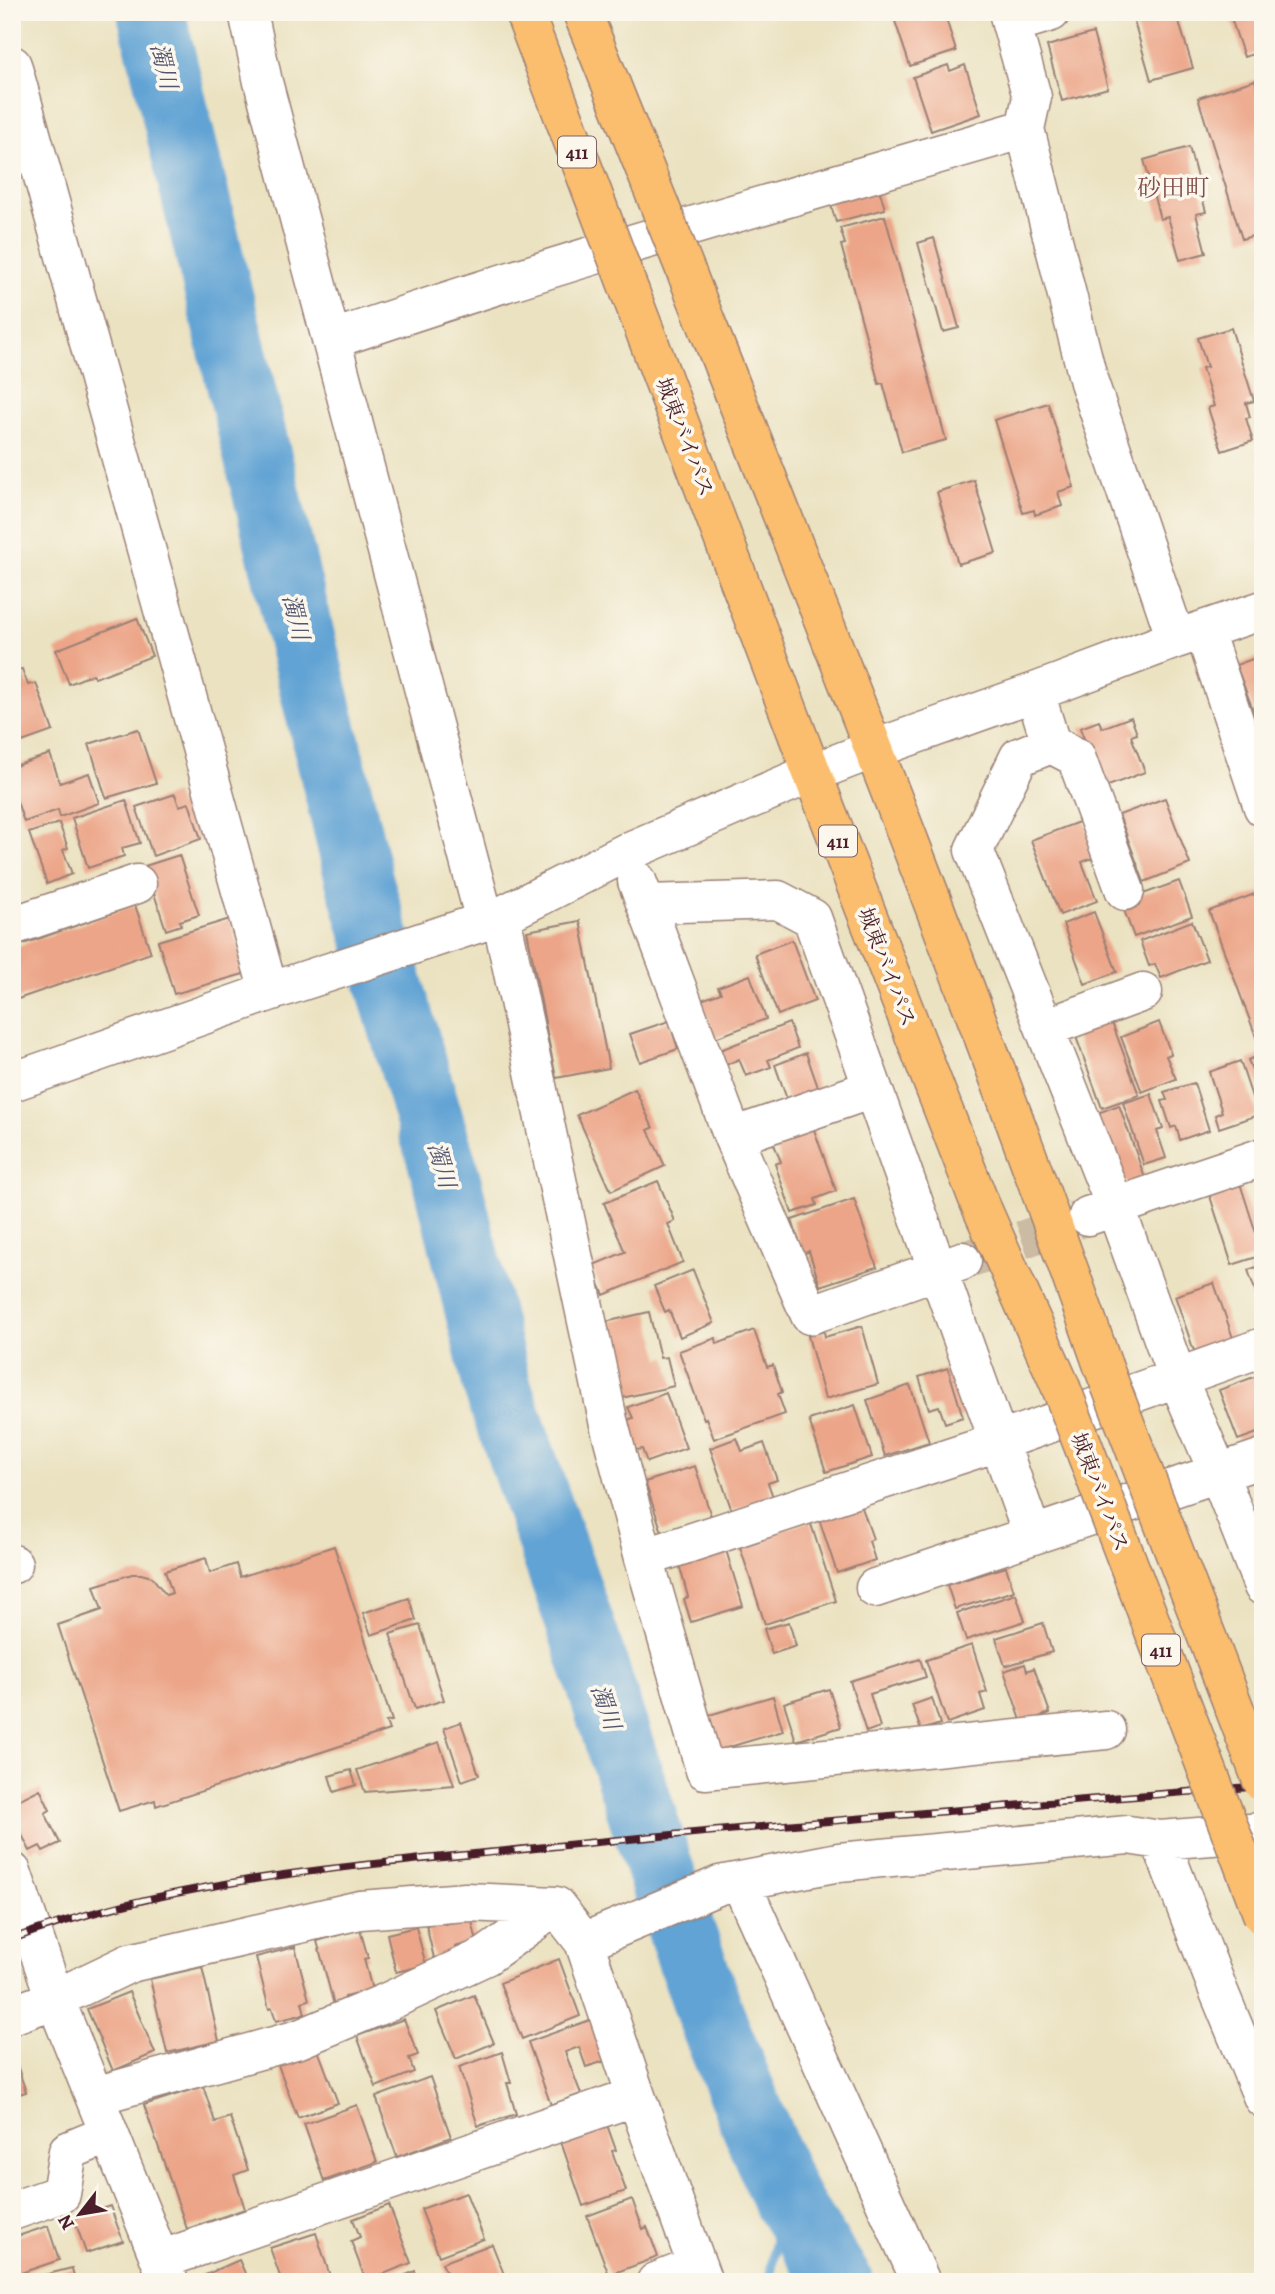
<svg xmlns="http://www.w3.org/2000/svg" width="1275" height="2294" viewBox="0 0 1275 2294" font-family="Alegreya,'Noto Serif JP',serif">
<rect width="100%" height="100%" fill="#fbf7ec"/>
<filter id="ink" filterUnits="userSpaceOnUse"><feTurbulence type="fractalNoise" baseFrequency=".0143" numOctaves="2"/><feDisplacementMap in="SourceGraphic" scale="14" xChannelSelector="R" yChannelSelector="G"/><feConvolveMatrix kernelMatrix="1 2 1 2 8 2 1 2 1" color-interpolation-filters="sRGB"/></filter>
<filter id="wash" filterUnits="userSpaceOnUse"><feTurbulence type="fractalNoise" baseFrequency=".00686" numOctaves="4" result="noise"/><feDisplacementMap in="SourceGraphic" scale="28" xChannelSelector="R" yChannelSelector="G"/><feGaussianBlur stdDeviation="1.57" result="paint"/><feColorMatrix in="noise" values="0 0 0 0 0 0 0 0 0 0 0 0 0 0 0 0 0 1.4 0 .05"/><feComposite in="paint" operator="in"/></filter>
<g filter="url(#wash)">
<rect width="100%" height="100%" fill="#ebe2c1"/>
<g fill="none" stroke-linecap="round" stroke-linejoin="round">
<path stroke="#60a3d4" stroke-width="10" d="M769,2282L784,2196"/>
<path stroke="#60a3d4" stroke-width="68" d="M151,12L360,883L447,1180L497,1386L586,1641L661,1873L715,2027L784,2196L839,2282"/>
</g>
<g id="blocks">
<path fill="#eca588" d="M892,12H944L956,51L910,66Z
M1163,12H1176L1193,68L1151,80L1134,21Z
M1229,12H1263V51L1244,57Z
M1093,33L1108,88L1062,101L1047,46Z
M948,65L950,71L965,65L981,114L931,131L913,77Z
M1255,80L1263,106V233L1242,239L1198,98Z
M1189,147L1206,212L1196,214L1206,253L1180,260L1168,217L1160,219L1144,160Z
M13,184L19,204L12,206V185Z
M878,185L885,209L836,222L829,199Z
M885,216L946,440L902,452L883,383L879,384L841,245L845,244L840,228Z
M934,238L959,328L943,332L918,243Z
M1231,328L1254,401L1246,403L1250,417L1246,418L1253,441L1222,451L1208,408L1214,406L1202,368L1207,367L1198,338Z
M1048,403L1074,487L1058,492L1062,506L1035,515L1034,510L1023,513L994,420Z
M974,480L996,553L958,564L937,492Z
M137,618L152,656L95,678L93,674L69,684L56,650Z
M1263,655V736L1236,665Z
M22,669L28,685L36,683L53,731L22,742L20,738L12,741V672Z
M1131,717L1137,734L1131,736L1145,772L1103,788L1080,728L1099,721L1102,728Z
M138,729L156,783L106,798L89,744Z
M50,754L60,783L89,773L99,803L60,817L58,810L24,822L12,787V767Z
M175,794L179,806L189,803L201,839L153,856L136,807Z
M1165,798L1190,864L1144,882L1119,815Z
M126,800L140,843L122,848L124,856L88,868L72,818Z
M1084,820L1098,856L1082,862L1097,901L1060,915L1031,840Z
M59,823L68,848L63,850L72,874L47,884L29,833Z
M179,855L199,915L180,921L181,925L166,930L145,866Z
M1179,881L1192,916L1134,937L1121,902Z
M1260,892L1263,898V1040L1258,1042L1209,911Z
M135,905L151,953L12,1001V948Z
M1094,912L1117,972L1085,984L1063,924Z
M230,919L247,973L174,994L158,941Z
M580,921L609,1068L556,1078L527,931Z
M1192,921L1207,960L1161,978L1155,964L1149,966L1140,941Z
M792,940L815,1001L778,1015L755,954Z
M750,975L766,1019L715,1038L701,1000L721,993L718,987Z
M1111,1020L1139,1095L1102,1108L1075,1034Z
M669,1021L678,1049L640,1062L630,1034Z
M1159,1022L1171,1054L1166,1056L1176,1079L1142,1092L1121,1037Z
M789,1023L798,1048L768,1060L771,1067L746,1076L739,1059L726,1065L720,1050Z
M806,1053L819,1090L788,1102L775,1065Z
M1263,1054V1096L1248,1060Z
M1240,1061L1258,1115L1219,1128L1215,1115L1222,1112L1209,1072Z
M1194,1083L1209,1130L1180,1140L1176,1126L1171,1128L1162,1101L1167,1100L1164,1092Z
M635,1089L653,1128L648,1130L665,1166L611,1191L577,1115Z
M1151,1094L1163,1129L1157,1131L1166,1158L1144,1165L1123,1103Z
M1119,1105L1146,1181L1130,1187L1114,1169L1095,1114Z
M812,1124L836,1191L815,1199L817,1205L792,1213L775,1164L781,1162L772,1139Z
M1239,1180L1263,1255L1232,1265L1208,1190Z
M658,1181L675,1221L668,1224L683,1262L604,1295L591,1266L625,1252L604,1203Z
M854,1199L877,1267L820,1286L809,1251L803,1254L792,1220Z
M1263,1265V1310H1262L1248,1270Z
M693,1270L714,1323L680,1337L669,1310L665,1312L654,1286Z
M1214,1283L1233,1338L1194,1351L1175,1296Z
M649,1312L660,1358L667,1357L674,1386L622,1398L605,1322Z
M862,1326L878,1384L825,1399L808,1336L824,1331L825,1337Z
M754,1330L767,1367L773,1365L782,1392L778,1394L785,1414L714,1439L706,1418L704,1419L679,1351L716,1338L717,1344Z
M948,1368L963,1417L945,1423L939,1406L929,1409L919,1377Z
M1259,1375L1261,1381H1263V1431L1238,1440L1219,1390Z
M910,1385L929,1442L885,1456L867,1400Z
M666,1393L686,1448L647,1462L642,1449L636,1450L625,1421L633,1418L628,1407Z
M855,1405L872,1457L826,1472L809,1420Z
M737,1438L742,1451L764,1443L777,1480L768,1483L773,1497L732,1511L710,1448Z
M695,1466L711,1516L662,1532L645,1482Z
M860,1502L873,1539L869,1541L875,1560L837,1573L818,1516Z
M810,1521L836,1601L765,1624L739,1544Z
M334,1546L392,1721L386,1722L389,1730L156,1806L155,1800L119,1811L58,1625L102,1610L94,1586L132,1574H141L152,1577L166,1595L172,1593L165,1571L206,1558L210,1573L236,1564L240,1577Z
M726,1550L743,1606L691,1622L684,1599L688,1597L679,1564Z
M1006,1567L1014,1591L955,1609L947,1585Z
M1016,1594L1025,1621L966,1640L957,1613Z
M409,1598L416,1620L371,1635L363,1613Z
M789,1622L796,1646L772,1654L764,1629Z
M1043,1623L1052,1652L1005,1666L996,1638Z
M420,1625L444,1700L415,1709L390,1634Z
M972,1645L987,1692L980,1694L985,1710L947,1723L926,1660Z
M920,1659L926,1677L870,1694L880,1727L866,1732L850,1681Z
M1025,1664L1027,1671L1034,1668L1050,1713L1022,1723L1004,1671Z
M829,1689L841,1727L796,1741L784,1703Z
M773,1696L783,1731L716,1751L706,1716Z
M932,1698L940,1724L921,1730L912,1705Z
M461,1722L479,1775L462,1781L444,1728Z
M439,1742L454,1785L365,1792L357,1770Z
M351,1770L356,1785L334,1792L329,1776Z
M40,1789L50,1810L45,1813L60,1843L43,1851L40,1846L30,1851L12,1815V1803Z
M471,1918L477,1941L455,1947L457,1952L434,1958L426,1925L445,1920V1924Z
M416,1927L426,1965L396,1972L387,1934Z
M360,1929L368,1958L364,1959L372,1990L345,1997L346,2001L334,2005L317,1941Z
M295,1947L309,2000L302,2002L305,2014L276,2021L272,2008L269,2009L256,1957Z
M559,1959L580,2016L522,2039L500,1983Z
M202,1967L219,2041L167,2053L150,1979Z
M129,1992L155,2053L113,2071L87,2009Z
M474,1995L494,2043L456,2059L436,2011Z
M404,2019L418,2055L409,2058L414,2072L376,2087L357,2036Z
M590,2020L605,2061L586,2067L579,2047L565,2052L581,2094L551,2105L528,2042Z
M12,2050L26,2092L12,2096Z
M318,2050L338,2103L298,2118L278,2065Z
M502,2052L511,2083H507L516,2114L478,2126L459,2067Z
M430,2077L451,2137L397,2157L376,2097Z
M203,2086L215,2122L230,2117L248,2170L234,2175L245,2209L187,2229L144,2105Z
M357,2105L377,2162L324,2181L304,2124Z
M607,2125L616,2150L612,2151L626,2191L583,2206L561,2142Z
M466,2193L484,2239L439,2256L421,2209Z
M632,2199L643,2229L647,2227L658,2257L609,2275L587,2216Z
M389,2205L411,2263L366,2281L351,2241L360,2237L353,2219Z
M110,2206L123,2241L86,2253L74,2218Z
M48,2226L59,2260L15,2275L12,2265V2238Z
M316,2233L332,2282H282L270,2248Z
M492,2244L507,2282H450L442,2263Z
M239,2260L249,2282H197L196,2279Z
M72,2268L75,2282H21L20,2281Z
M415,2271L420,2282H390Z"/>
</g>
</g>
<g filter="url(#ink)">
<use href="#blocks" fill-opacity="0" stroke="#9a8076" stroke-width="2"/>
<g fill="none" stroke-linecap="round" stroke-linejoin="round">
<path stroke="#cbbba3" stroke-width="38" stroke-dasharray="38 19" stroke-linecap="butt" d="M968,1259L1086,1217"/>
<defs>
<path id="minor" d="M248,12L263,82L485,921
M1008,12L1032,97L1025,129L1089,382L1176,639
M1011,24L1051,12
M12,65L269,992
M331,340C560,261 793,197 1025,129
M1204,631L1263,807
M1035,692L1051,744L1019,757L974,850L1115,1206L1177,1377L1218,1472L1263,1586
M1051,744L1076,757L1125,891
M637,881L733,1137L810,1315L962,1261
M646,904L778,900L812,918L1032,1534
M501,916L608,1420L644,1558L705,1770L1106,1730
M12,926L137,884
M1045,1028L1143,992
M12,1082L269,992L501,916L627,852L812,773L874,749L1035,692L1176,639L1263,610
M733,1137L872,1089
M1088,1216L1263,1157
M644,1558L998,1442L1263,1347
M12,1564H13
M875,1588L1263,1458
M1160,1840L1219,1992L1263,2098
M12,1872L55,1999L169,2282
M740,1881L921,2282
M584,1942L720,1885L839,1862L1128,1835L1160,1840L1263,1832
M12,2015L55,1999L130,1963L360,1910L466,1902L556,1906
M95,2096L299,2039L385,2003L486,1956L556,1906L584,1942L636,2096L703,2282
M12,2211L61,2194L68,2151L109,2134
M160,2260L636,2096
M656,2282L697,2266"/>
<path id="highway" d="M687,274C830,636 974,998 1103,1366
M630,292L812,773L980,1204L1060,1385"/>
</defs>
<use href="#minor" stroke="#9a8076" stroke-width="41"/>
<use href="#highway" stroke="#9a8076" stroke-width="41"/>
<use href="#minor" stroke="#fff" stroke-width="38"/>
<use href="#highway" stroke="#fbbd6e" stroke-width="38"/>
<defs>
<path id="rail" d="M12,1939C183,1876 357,1866 536,1848C778,1824 1020,1805 1263,1786"/>
</defs>
<use href="#rail" stroke="#4a1f2b" stroke-width="8"/>
<use href="#rail" stroke="#fbf7ec" stroke-width="5" stroke-dasharray="16" stroke-linecap="butt"/>
<defs>
<path id="highway-bridge" d="M524,12L630,292
M582,12L687,274
M1103,1366L1263,1783
M1060,1385L1263,1916"/>
</defs>
<use href="#highway-bridge" stroke="#9a8076" stroke-width="41" stroke-linecap="butt"/>
<use href="#highway-bridge" stroke="#fbbd6e" stroke-width="38"/>
</g>
</g>
<g text-anchor="middle" stroke-width="7" stroke-linejoin="round" paint-order="stroke">
<g fill="#fbf7ec" stroke="#7f6065" stroke-width="2">
<rect x="558" y="136.5" width="38" height="31" rx="5"/>
<rect x="819" y="825.5" width="38" height="31" rx="5"/>
<rect x="1142" y="1634.5" width="38" height="31" rx="5"/>
</g>
<g font-size="19" font-weight="bold" fill="#4a1f2b">
<text x="577" y="159">411</text>
<text x="838" y="848">411</text>
<text x="1161" y="1657">411</text>
</g>
<g font-size="21" fill="#4a1f2b" stroke="#fbf7ec">
<text transform="translate(685 437) rotate(69)" y="7">城東バイパス</text>
<text transform="translate(887 967) rotate(69)" y="7">城東バイパス</text>
<text transform="translate(1100 1492) rotate(69)" y="7">城東バイパス</text>
</g>
<g font-size="23" font-style="italic" fill="#53546f" stroke="#fbf7ec">
<text transform="translate(164 66) rotate(76)" y="8">濁川</text>
<text transform="translate(296 617) rotate(76)" y="8">濁川</text>
<text transform="translate(442 1165) rotate(74)" y="8">濁川</text>
<text transform="translate(606 1707) rotate(71)" y="8">濁川</text>
</g>
<g font-size="24" fill="#834e4c" stroke="#fbf7ec">
<text x="1173" y="196">砂田町</text>
</g>
</g>
<rect width="1275" height="2294" fill="none" stroke="#fbf7ec" stroke-width="42"/>
<g transform="translate(80 2214) rotate(239)" stroke="#fbf7ec" stroke-width="5" paint-order="stroke">
<path d="M0-5L12 26L0 18L-12 26Z" fill="#4a1f2b"/>
<text y="-10" font-size="19" font-weight="bold" text-anchor="middle" fill="#4a1f2b">N</text>
</g>
</svg>
